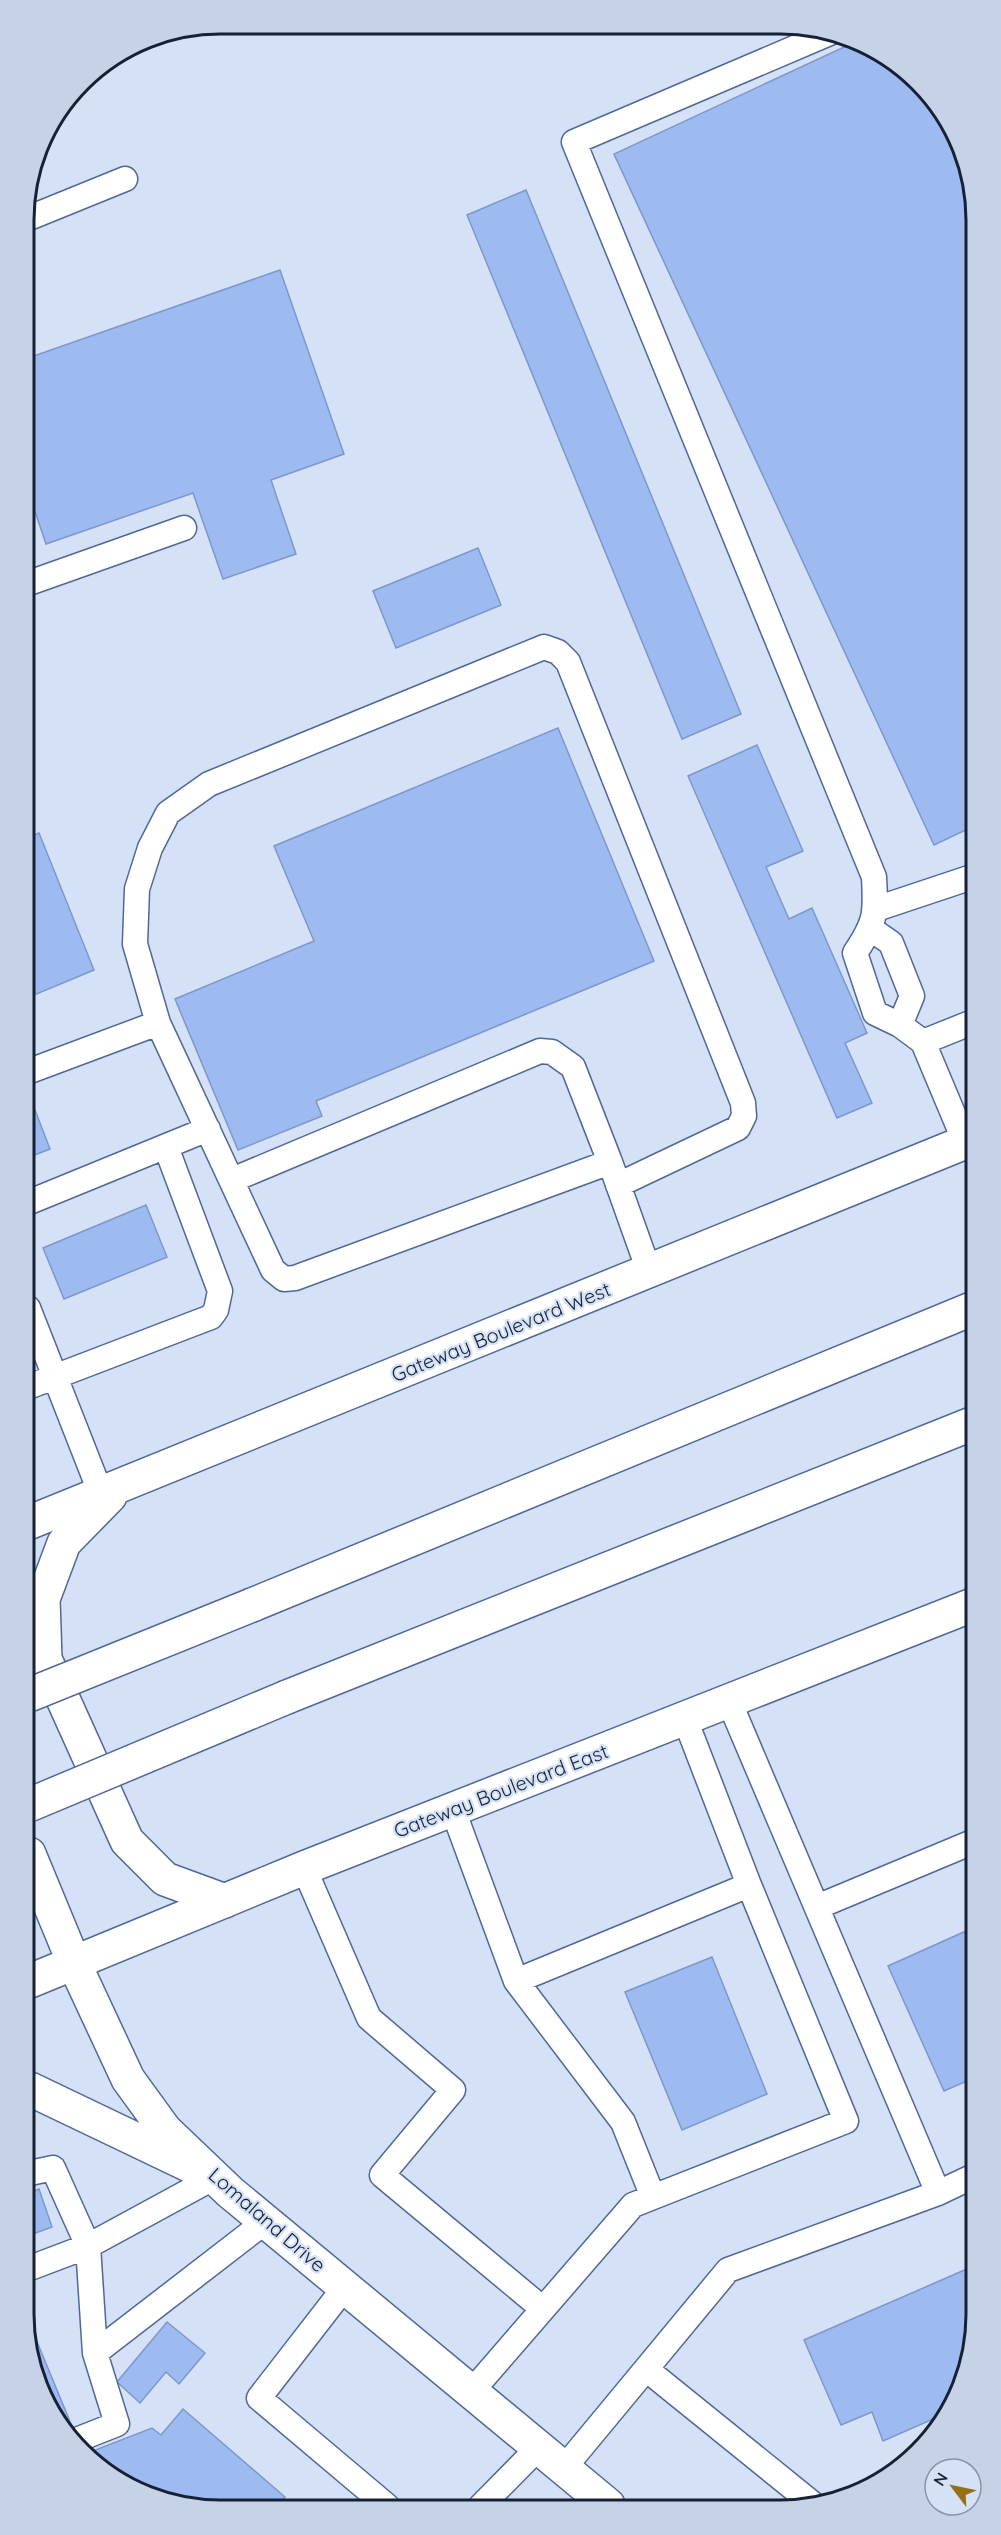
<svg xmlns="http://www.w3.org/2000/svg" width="1001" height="2535" viewBox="0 0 1001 2535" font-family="Quicksand,sans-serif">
<rect width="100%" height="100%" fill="#d4e1f7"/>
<path fill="#9dbbf0" stroke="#7c98cb" stroke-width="1.5" d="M857,41L867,44L919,81L970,170L972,827L934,845L614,154Z
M526,190L741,714L682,739L467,215Z
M280,270L344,454L271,480L296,554L223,579L193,493L46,544L25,482V359Z
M478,548L501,605L396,648L373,591Z
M558,728L654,961L316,1101L322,1116L238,1150L175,999L314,941L274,846Z
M757,745L803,851L766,867L789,919L812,908L867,1033L845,1043L872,1103L837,1118L688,776Z
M39,833L94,970L27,998L26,838Z
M35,1110L50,1149L27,1158V1113Z
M146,1205L167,1257L64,1299L43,1248Z
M975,1927L976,2077L944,2091L888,1966Z
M712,1957L767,2094L682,2130L625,1992Z
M39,2189L52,2227L30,2235V2193Z
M976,2265L977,2327L962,2389L947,2413L883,2441L872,2412L841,2425L804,2340Z
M167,2322L205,2353L179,2384L166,2372L140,2403L117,2382Z
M33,2332L71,2424L63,2428L51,2413L31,2365V2333Z
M183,2409L285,2497L277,2507H183L91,2462L85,2454L152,2428L161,2435Z"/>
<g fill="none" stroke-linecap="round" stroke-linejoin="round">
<defs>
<path id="lane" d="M832,32L574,142L874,877C876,914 876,922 855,953L875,1013L900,1025L923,1042
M24,220L125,179
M26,584L184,528
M876,909L972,877
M871,929L891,943L912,996L900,1025
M158,1023L135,944L137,889L150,848L168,813L209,784L544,647L558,652L568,662L743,1103L744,1116L738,1128L618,1185
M27,1072L158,1023L273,1270L284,1279L295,1278L610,1162L649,1271
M965,1142L923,1042L973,1022
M232,1180L540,1051L552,1052L573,1067L610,1162
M27,1203L208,1129
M28,1308L101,1494
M28,1387L211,1317L216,1310L220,1291L166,1147
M729,1701L938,2193L976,2175
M685,1719L749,1885
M453,1810L516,1981
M304,1868L369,2018L453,2090L382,2175L543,2309
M817,1907L975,1841
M30,2173L53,2168L88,2246L95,2353
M30,2268L88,2246L215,2177
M345,2287L259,2398L387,2506
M646,2369L813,2504
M472,2391L633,2205L653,2197L846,2121L749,1885L516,1981L623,2122L653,2197
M74,2441L117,2424L95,2353L266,2221
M564,2468L728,2270L938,2193
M481,2506L539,2447"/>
<path id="secondary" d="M110,1496L64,1543L43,1599L45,1659L127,1841L165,1879L225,1901
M28,1523L973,1139
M29,1854L74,1963L128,2079L165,2130L230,2192L608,2505
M30,1981L304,1868L975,1604
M30,2089L191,2166"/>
<path id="highway" d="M252,1605L974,1308
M287,1697L974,1423"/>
</defs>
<use href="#lane" stroke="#4e6898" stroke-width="27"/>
<use href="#secondary" stroke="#4e6898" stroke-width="36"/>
<use href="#highway" stroke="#4e6898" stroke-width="36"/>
<use href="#lane" stroke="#fff" stroke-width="24"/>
<use href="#secondary" stroke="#fff" stroke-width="33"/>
<use href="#highway" stroke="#fff" stroke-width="33"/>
<defs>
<path id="highway-bridge" d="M29,1695L252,1605
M29,1805L287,1697"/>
</defs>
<use href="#highway-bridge" stroke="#4e6898" stroke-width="36" stroke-linecap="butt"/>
<use href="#highway-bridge" stroke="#fff" stroke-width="33"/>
</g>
<g text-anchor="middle" stroke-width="4.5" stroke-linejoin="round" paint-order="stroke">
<g font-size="20" fill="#162135" stroke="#d4e1f7">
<text transform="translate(501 1332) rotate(-22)" y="7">Gateway Boulevard West</text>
<text transform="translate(501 1791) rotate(-21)" y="7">Gateway Boulevard East</text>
<text transform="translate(267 2220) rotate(41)" y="7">Lomaland Drive</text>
</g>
</g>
<path d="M0 0H1001V2535H0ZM220 34H780A186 186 0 0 1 966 220V2314A186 186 0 0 1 780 2500H220A186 186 0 0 1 34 2314V220A186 186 0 0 1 220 34Z" fill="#c5d2e7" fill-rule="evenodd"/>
<path fill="none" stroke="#162135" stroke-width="3" d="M220 34H780A186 186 0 0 1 966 220V2314A186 186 0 0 1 780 2500H220A186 186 0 0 1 34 2314V220A186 186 0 0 1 220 34Z"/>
<g transform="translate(953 2487) rotate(302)"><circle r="28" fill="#d4e1f7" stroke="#8894a9" stroke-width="1.5"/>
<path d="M0-4.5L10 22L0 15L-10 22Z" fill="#956f19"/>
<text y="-9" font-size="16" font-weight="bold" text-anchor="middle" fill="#162135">N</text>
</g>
</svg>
